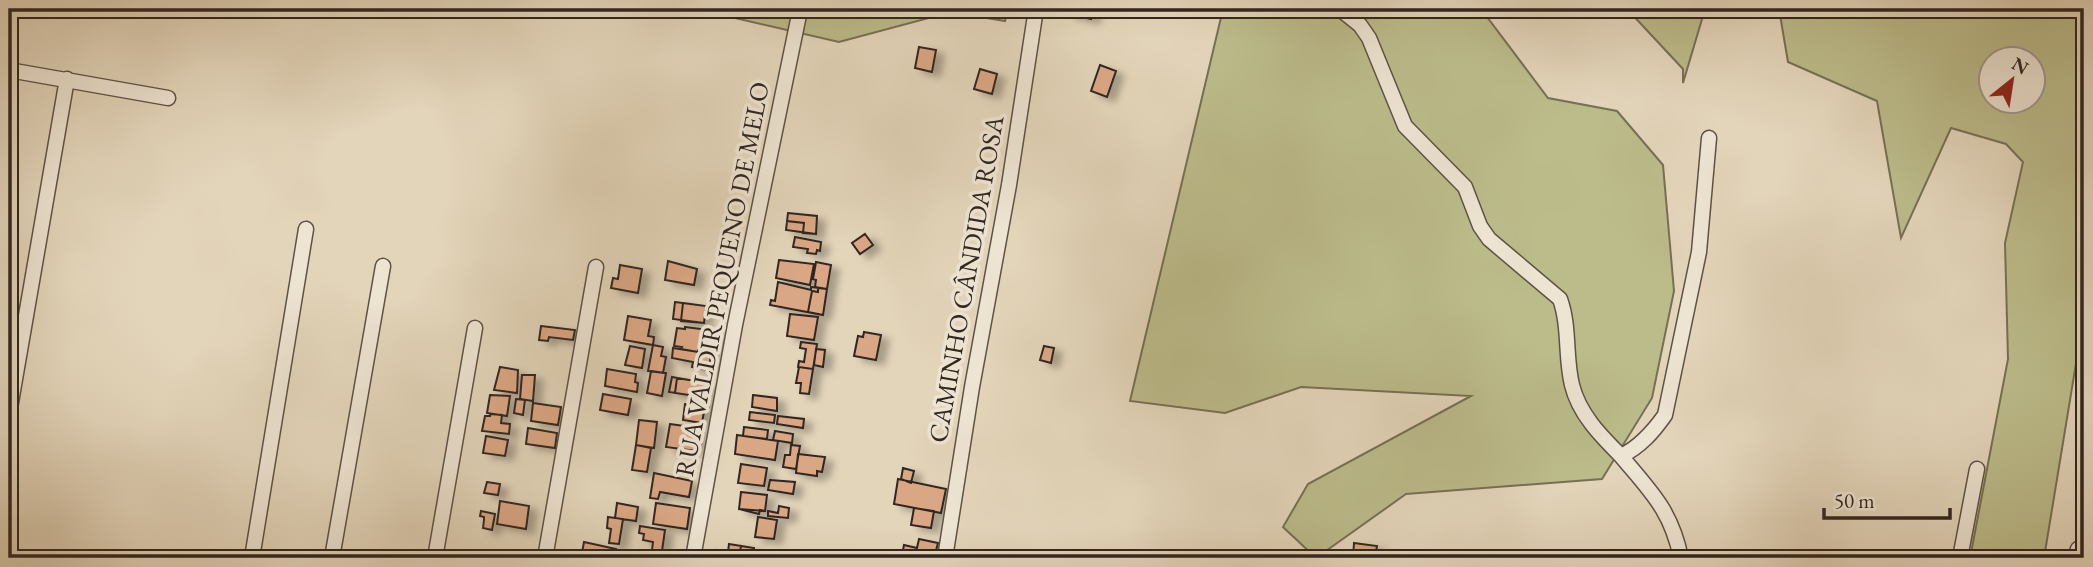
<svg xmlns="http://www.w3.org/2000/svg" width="2093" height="567" viewBox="0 0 2093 567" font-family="'EB Garamond',serif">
<defs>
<filter id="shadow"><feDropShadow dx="8" dy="4.5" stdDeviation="3.5" flood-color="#0004"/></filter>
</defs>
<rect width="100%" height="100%" fill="#e3d5ba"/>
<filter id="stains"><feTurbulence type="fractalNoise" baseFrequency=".00286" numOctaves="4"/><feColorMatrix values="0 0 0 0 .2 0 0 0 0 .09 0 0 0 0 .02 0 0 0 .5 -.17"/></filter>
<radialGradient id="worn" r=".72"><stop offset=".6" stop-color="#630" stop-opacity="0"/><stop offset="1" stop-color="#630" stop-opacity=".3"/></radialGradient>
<path fill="#bcbb8a" stroke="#767055" stroke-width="2" fill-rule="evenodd" d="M723,9H1008L1005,21L951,12L839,42L722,15Z
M1223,9H1481L1548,98L1617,111L1663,165L1674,291L1652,398L1602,479L1406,494L1316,558L1283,527L1308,484L1471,396L1301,387L1225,413L1130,401Z
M1627,9H1705L1683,83V69Z
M1779,9H2084V315L2044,558H1970L2008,359L2005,243L2023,162L2006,144L1951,128L1901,238L1877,101L1788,62ZM1992,60H2034V102H1992Z"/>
<path fill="#daa784" stroke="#312620" stroke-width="2" filter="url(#shadow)" d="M1068,9H1094L1091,19L1067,13Z
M919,47L936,50L932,72L915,68Z
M1100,65L1116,71L1107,97L1091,91Z
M980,69L997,74L992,94L974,89Z
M788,213L817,216L816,234L803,233L804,223L787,221Z
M788,213L817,216L816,234L786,230Z
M865,234L873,245L860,254L852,243Z
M795,237L821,242L820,251L817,250L816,254L807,253L808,249L793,247Z
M779,260L814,264L810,285L776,278Z
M668,261L697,269L694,285L665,280Z
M816,262L831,265L827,289L815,287L816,280L813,279Z
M620,265L642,269L638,293L611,288L613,278L618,279Z
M778,282L811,290V287L827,289L823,315L770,305L771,300L775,301Z
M818,288L827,289L823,315L808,312L812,291L818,292Z
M675,302L706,306L704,323L673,319Z
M683,303L706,306L704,323L681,321Z
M790,314L818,317L814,340L787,336Z
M628,316L651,320L648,336L654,337L653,345L624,340Z
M541,326L575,330L573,340L549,337L548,341L539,340Z
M685,327L717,331L715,350L698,348V352L681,349L682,347L674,346L677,328L685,329Z
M864,332L881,335L876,360L854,356L858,336L863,337Z
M801,342L817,344L813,369L798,367L799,361L804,362L806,349L800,348Z
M653,345L663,347L661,356L666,357L663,373L648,371Z
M630,346L645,349L642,368L625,365Z
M1044,346L1054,348L1051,363L1040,360Z
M673,348L711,354L709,370L692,367L693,362L672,358Z
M816,349L825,350L823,367L814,365Z
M500,367L518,370L517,393L494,390Z
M799,367L813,369L809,394L800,393L801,383H796Z
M607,369L636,374L635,382L638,383L637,392L605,386Z
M651,371L666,373L662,396L647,393Z
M522,375H535L533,401L520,399Z
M672,377L707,383L703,404L688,401L689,395L669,392Z
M677,378L707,383L703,404L688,401L689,395L675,393Z
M603,394L631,399L628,415L600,410Z
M490,395L510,396L507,416L487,413Z
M753,395L777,398V411L752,407Z
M516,399L525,400L523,415L514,413Z
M533,403L561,407L558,425L531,421Z
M685,404L705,406L702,423L683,420Z
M750,412L775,415L774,423L749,420Z
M490,414L502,415L501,423L510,424L509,434L482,431L485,416H490Z
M778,416L804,419L803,428L777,424Z
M639,420L657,422L654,448L636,445Z
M670,424L699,428L696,451L666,447Z
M744,427L768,430L767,439L743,436Z
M528,428L557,433L555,448L526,444Z
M775,431L793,434L792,443L773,440Z
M737,435L778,441L775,460L735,454Z
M486,436L508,440L505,456L483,453Z
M636,445L651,448L647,472L632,470Z
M791,445L800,446L796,469L783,467L785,455H790Z
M798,454L825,457L822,472L817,471V476L796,473Z
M741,464L767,468L764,486L738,483Z
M903,468L914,471L911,483L901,479Z
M654,473L692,481L689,497L660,492L658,499L650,498Z
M898,479L946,489L941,513L894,504Z
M770,480L795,482L793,494L768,490Z
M487,482L500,484L498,495L484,493Z
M741,492L767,495L765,511L739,509Z
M741,492L767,495L765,511L760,510L759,514L739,509Z
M500,501L529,506L526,529L497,524Z
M617,503L638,507L636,521L615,518Z
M656,503L690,508L687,529L653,524Z
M779,506L789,508L788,518L768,516V511L778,513Z
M914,508L934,511L931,528L911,525Z
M481,511L495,514L492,530L483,528L484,520V517L480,516Z
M608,517L623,519L619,544L609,543L611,529L607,528Z
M758,517L777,520L774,539L755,537Z
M640,526L665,530L662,551L652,550L653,542L643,540L644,534L639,533Z
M919,539L938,543L934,558H907L902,555L904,545L917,548Z
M584,542L616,549L614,558H581Z
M1354,543L1377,546L1375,558H1353Z
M729,544L754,548L753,558H715L716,550L728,552Z
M741,546L754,548L753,558H739Z
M641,551L669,555V558H640Z"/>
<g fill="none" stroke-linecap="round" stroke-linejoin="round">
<defs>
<path id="street" d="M1340,9L1360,25L1369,38L1405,126L1465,187L1480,226L1489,239L1560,299C1570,327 1565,357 1572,385C1579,414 1601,436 1621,456
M9,70L168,98
M9,414L67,79
M252,558L306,229
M332,558L383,266
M435,558L475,328
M545,558L596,267
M693,558L735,325L800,10
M945,558L972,387L1009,185L1036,9
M1681,558C1671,510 1651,492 1621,456C1640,447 1653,432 1665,415L1699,252L1709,138
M1960,558L1977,469
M2075,558L2078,549L2084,545"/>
</defs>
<use href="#street" stroke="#5e5246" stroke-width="17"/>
<use href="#street" stroke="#ede4d2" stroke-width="14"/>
</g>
<g text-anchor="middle" stroke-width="7" stroke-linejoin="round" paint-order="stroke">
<g font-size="26" fill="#312620" stroke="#ede4d2">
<text transform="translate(722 279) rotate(-79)" y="9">RUA VALDIR PEQUENO DE MELO</text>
<text transform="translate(966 279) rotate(-80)" y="9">CAMINHO CÂNDIDA ROSA</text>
</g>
</g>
<rect width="2093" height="567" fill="none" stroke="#e3d5ba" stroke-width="35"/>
<rect x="10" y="10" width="2072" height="546" fill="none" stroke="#312620" stroke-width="3.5"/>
<rect x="18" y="18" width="2058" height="532" fill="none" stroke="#312620" stroke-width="2"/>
<g transform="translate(2012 80) rotate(30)"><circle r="33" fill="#ede4d2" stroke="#a2988b" stroke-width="2"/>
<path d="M0-5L12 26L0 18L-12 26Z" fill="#8f2418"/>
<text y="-10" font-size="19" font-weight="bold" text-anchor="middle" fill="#312620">N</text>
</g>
<path d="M1824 508v10h126v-10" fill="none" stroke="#312620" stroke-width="3.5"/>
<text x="1834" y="508" font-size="21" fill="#312620" stroke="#ede4d2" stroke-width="5" paint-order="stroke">50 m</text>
<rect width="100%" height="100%" filter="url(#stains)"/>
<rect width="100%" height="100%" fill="url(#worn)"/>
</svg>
